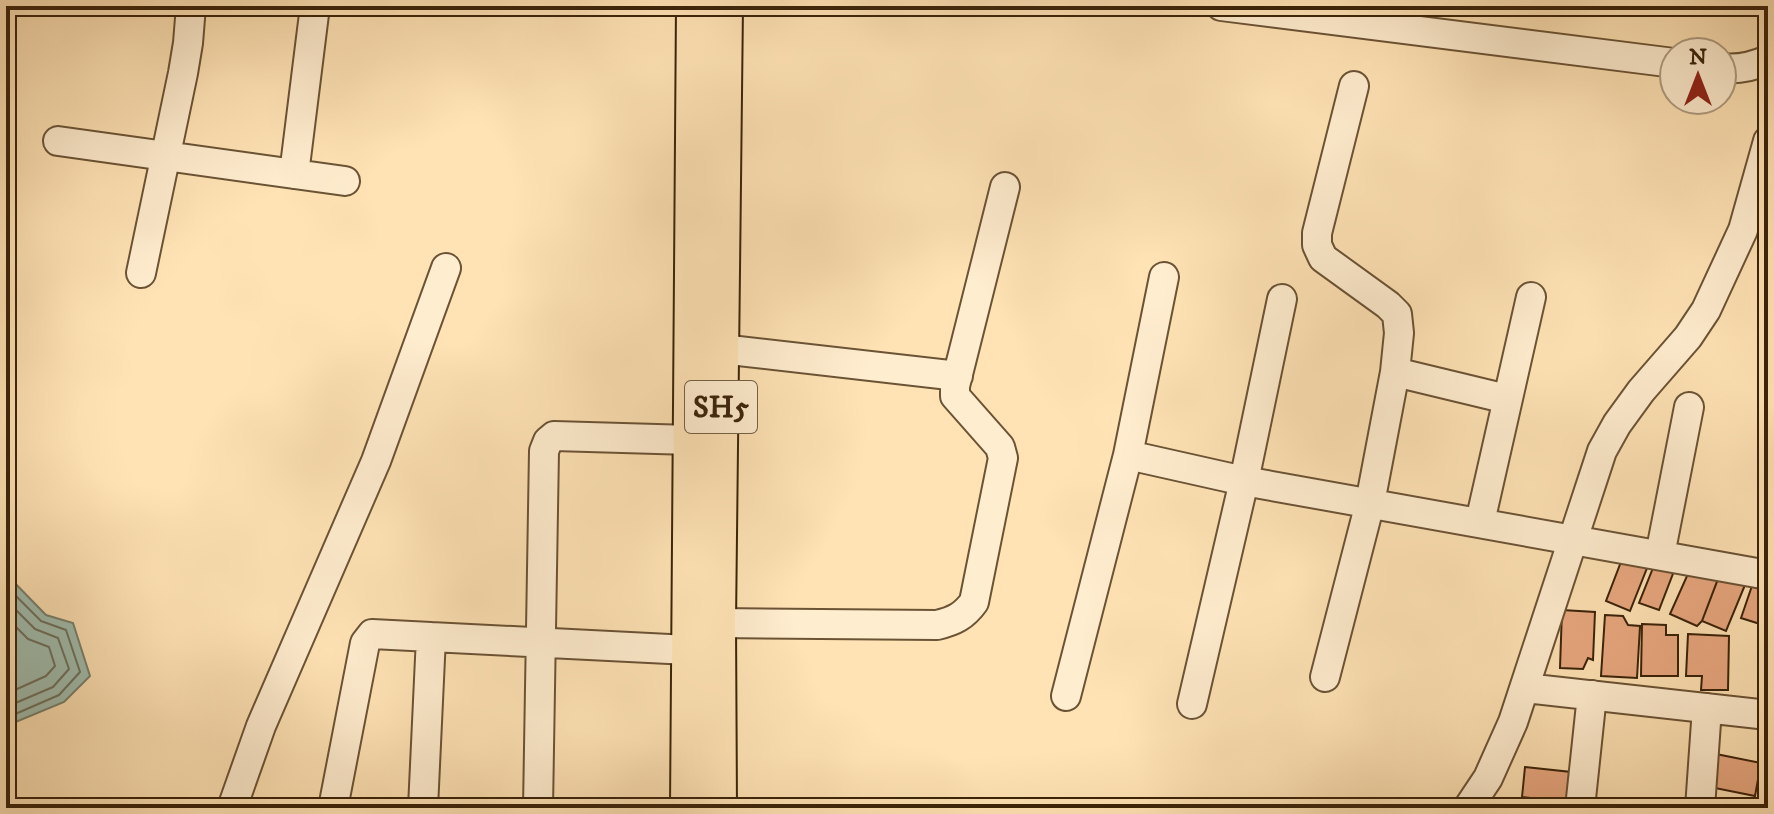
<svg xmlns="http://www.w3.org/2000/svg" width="1774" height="814" viewBox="0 0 1774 814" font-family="'IM FELL DW Pica',serif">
<rect width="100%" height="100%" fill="#ffe3b5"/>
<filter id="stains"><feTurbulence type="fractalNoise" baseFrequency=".0025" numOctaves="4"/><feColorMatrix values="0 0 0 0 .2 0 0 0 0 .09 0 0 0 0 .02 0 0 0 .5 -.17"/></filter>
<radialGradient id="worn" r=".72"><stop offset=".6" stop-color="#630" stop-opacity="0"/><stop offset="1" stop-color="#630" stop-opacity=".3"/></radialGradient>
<path fill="#a0beb0" stroke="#77806e" stroke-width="2" d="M6,574L46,615L73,623L90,676L64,702L6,726Z"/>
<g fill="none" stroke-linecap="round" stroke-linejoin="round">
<path stroke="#6d705d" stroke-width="2" d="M6,586L41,621L66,630L80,672L59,695L6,718
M6,600L35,629L58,638L69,669L53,687L6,707
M6,617L28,639L49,647L55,666L46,676L6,694"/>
</g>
<path fill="#e9a880" stroke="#3a230a" stroke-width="2" d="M1624,554L1649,563L1630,611L1606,601Z
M1655,563L1674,571L1659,610L1639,603Z
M1691,567L1718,579L1702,621L1697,626L1670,614Z
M1755,577L1768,581V601L1760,624L1741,618Z
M1718,579L1745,585L1726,631L1702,621Z
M1562,610L1595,612L1593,660L1588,658L1583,669L1560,668Z
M1605,615L1623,616L1628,625L1640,626L1637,678L1601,676Z
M1642,624L1666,625V635H1678V676H1641Z
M1688,634L1729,636L1728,690H1701L1702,676H1686Z
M1716,754L1761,763L1755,796L1710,787Z
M1525,767L1571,772L1567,802L1522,797Z"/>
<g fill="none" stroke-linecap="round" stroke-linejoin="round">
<defs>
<path id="minor" d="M1221,6L1674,63
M1722,68C1738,70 1754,66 1768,60
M58,141L345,181
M294,174L315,6
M141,273L183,73L188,43L191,6
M721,349L958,376
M1395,372L1507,399
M1128,455L1244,481L1768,575
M1480,522L1531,297
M1660,555L1689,407
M718,623L937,625C954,621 964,616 974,602L1003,458L1000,447L955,396V386L1005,187
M1325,677L1370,503L1395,372L1399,333L1397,314L1388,305L1323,258L1317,245V233L1354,86
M1525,688L1768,715
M1066,696L1128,455L1164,277
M1192,704L1244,481L1282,299
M232,808L261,726L376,461L446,268
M333,808L365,643L372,634L689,650
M423,808L431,637
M538,808L544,451L548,441L554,436L691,440
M1468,808L1488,778L1513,722L1602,451L1617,424L1641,391L1688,337L1706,310L1743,230L1768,141
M1580,808L1592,695
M1700,808L1707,708"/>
<path id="major" d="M688,808L694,6
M719,808L718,623L725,6"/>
</defs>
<use href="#minor" stroke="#6b5335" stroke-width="32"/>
<use href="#major" stroke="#3a230a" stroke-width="38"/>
<use href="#minor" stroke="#ffedcf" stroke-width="28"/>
<use href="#major" stroke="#ffe3b5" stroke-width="34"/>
</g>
<g text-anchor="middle" stroke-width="6" stroke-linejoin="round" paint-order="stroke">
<rect fill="#ffedcf" stroke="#756045" stroke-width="2" x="685" y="381" width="72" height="52" rx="6"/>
<g font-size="30" font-weight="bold" fill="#3a230a">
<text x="721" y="417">SH5</text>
</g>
</g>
<rect width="1774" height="814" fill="none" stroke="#ffe3b5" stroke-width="32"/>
<rect x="8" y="8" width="1758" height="798" fill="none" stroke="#3a230a" stroke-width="4"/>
<rect x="16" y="16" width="1742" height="782" fill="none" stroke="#3a230a" stroke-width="2"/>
<g transform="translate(1698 76)"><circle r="38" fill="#ffedcf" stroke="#b09c80" stroke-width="2"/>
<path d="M0-6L14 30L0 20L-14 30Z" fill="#8f2418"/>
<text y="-12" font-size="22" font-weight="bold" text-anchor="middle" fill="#3a230a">N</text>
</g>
<rect width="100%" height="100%" filter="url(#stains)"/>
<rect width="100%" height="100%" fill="url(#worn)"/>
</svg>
